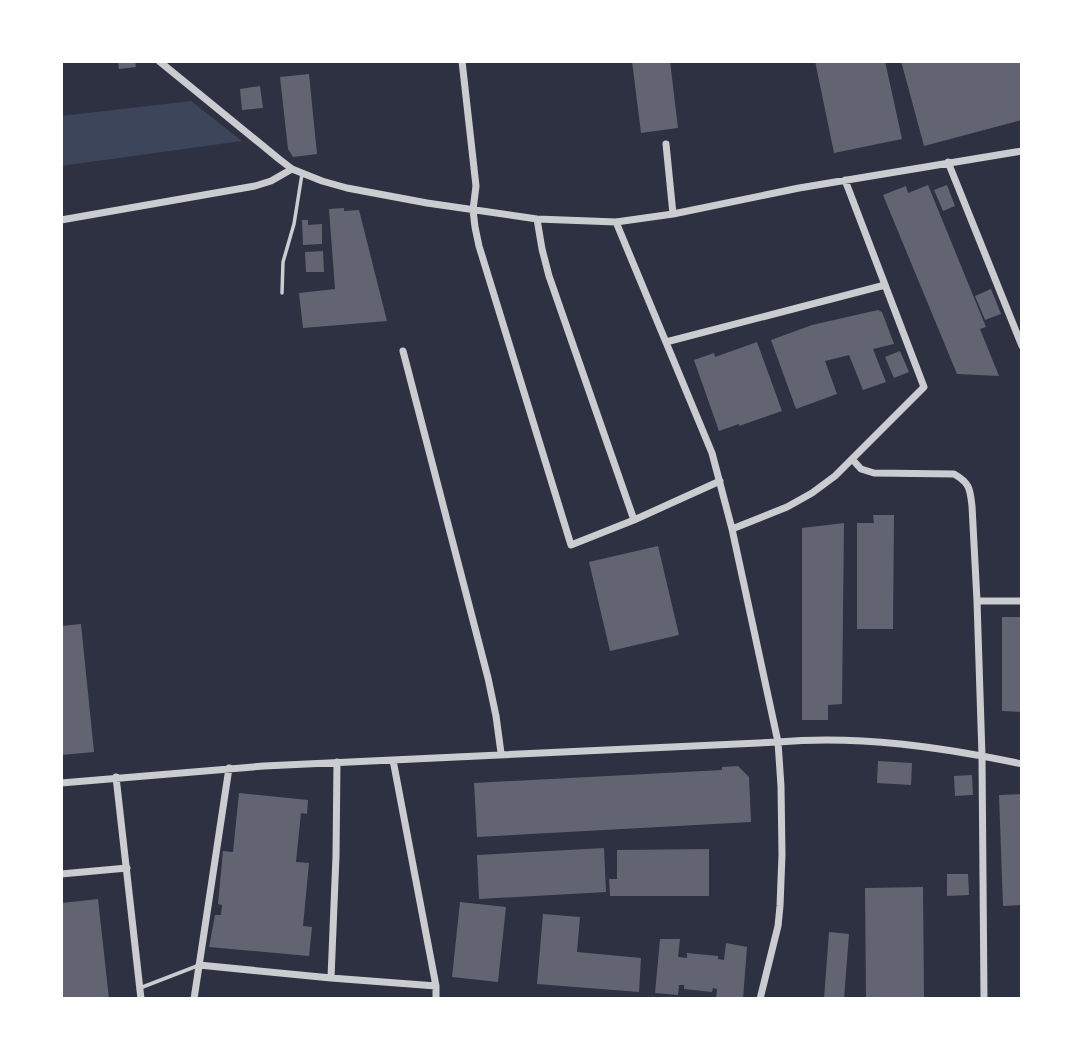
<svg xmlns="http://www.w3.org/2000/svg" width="1083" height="1060" viewBox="0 0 1083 1060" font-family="Overpass,sans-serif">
<rect width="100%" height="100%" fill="#2d3142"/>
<path fill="#3c4559" d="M191,101L242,141L61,166V116Z"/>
<path fill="#626471" d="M118,61H135L136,67L119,69Z
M632,61H670L678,128L641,133Z
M815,61H885L902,139L834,153Z
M901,61H1020L1022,69V120L924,146Z
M309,74L317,154L293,157L288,149L280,77Z
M260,86L263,108L242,110L240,89Z
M928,185L986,327L980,329L999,376L957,374L883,195L906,186L908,193Z
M947,185L955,206L943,211L934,190Z
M344,208V211L359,210L387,321L303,328L299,293L335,289L329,209Z
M302,220H308V225L322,224V244L303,245Z
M323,251L324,272H306L305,252Z
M991,289L1001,314L985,320L975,296Z
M878,310L882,312L894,344L873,349L886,382L863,390L849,355L825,361L837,394L796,409L771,340L812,325Z
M757,342L782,411L739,426V424L719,431L694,360L714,353L715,357Z
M900,351L909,372L894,378L885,357Z
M873,515H894L893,629H857V523H874Z
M844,523L842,704L828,705V720H802V528Z
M658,546L679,635L610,651L589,562Z
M1002,617H1022V712L1002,711Z
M81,624L94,752L61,755V626Z
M878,761L912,763L911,785L877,783Z
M738,766L749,777L751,822L477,837L474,783L722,770V767Z
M972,775L973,795L955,796L954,776Z
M239,793L308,800L307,814L301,813L296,862L309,863L303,926L312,927L309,956L209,947L215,915H221L222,905L218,904L223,851L233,852Z
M1022,794V905L1003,906L999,795Z
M604,848L606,892L479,899L477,855Z
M709,849V896H610L609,879H617V850Z
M947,874H968L969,895L947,896Z
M923,887L924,999H866L865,888Z
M98,899L109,999H61V903Z
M460,902L506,907L498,982L452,977Z
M543,914L580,917L577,952L641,958L639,992L537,984Z
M829,932L849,934L844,999H824Z
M660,939H680L678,957L687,958V953L718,956V959L724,960L726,943L747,947L743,999H716L717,989L713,988L712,992L684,989V985H679L678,995L655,993Z"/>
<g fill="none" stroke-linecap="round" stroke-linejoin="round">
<path stroke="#caccd0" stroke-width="3.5" d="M282,293L283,262L294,224L302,174
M140,988L197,966"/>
<path stroke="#caccd0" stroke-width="7" d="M159,61L279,159L292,169L322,181L347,188L427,203L537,219L616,222L673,214L799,188L1022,151
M462,61L476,186L473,210L475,227L479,246L571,545L634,520L720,481
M666,144L673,214
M948,162L1022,346
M537,219L542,249L549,276L634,520
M61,220L255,186L271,181L292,169
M666,342L885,285
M403,351L488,678L496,716L501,753
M852,459L861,469L874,473L954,474C970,483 970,489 972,506L977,601
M732,529L787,507L812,493L835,476L924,387L845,180
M393,760L436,986V999
M116,777L141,999
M61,783L264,766L778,742L732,529L712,453L616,222
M61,874L127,868
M199,965L331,978L436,986
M331,978L336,856L337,762
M194,999L229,768
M760,999L778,926L780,906L782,855L781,786L778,742C859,735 942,747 1022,764
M984,999L982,756L977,601H1022"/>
</g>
<rect width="1083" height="1060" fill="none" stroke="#ffffff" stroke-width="126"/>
</svg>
